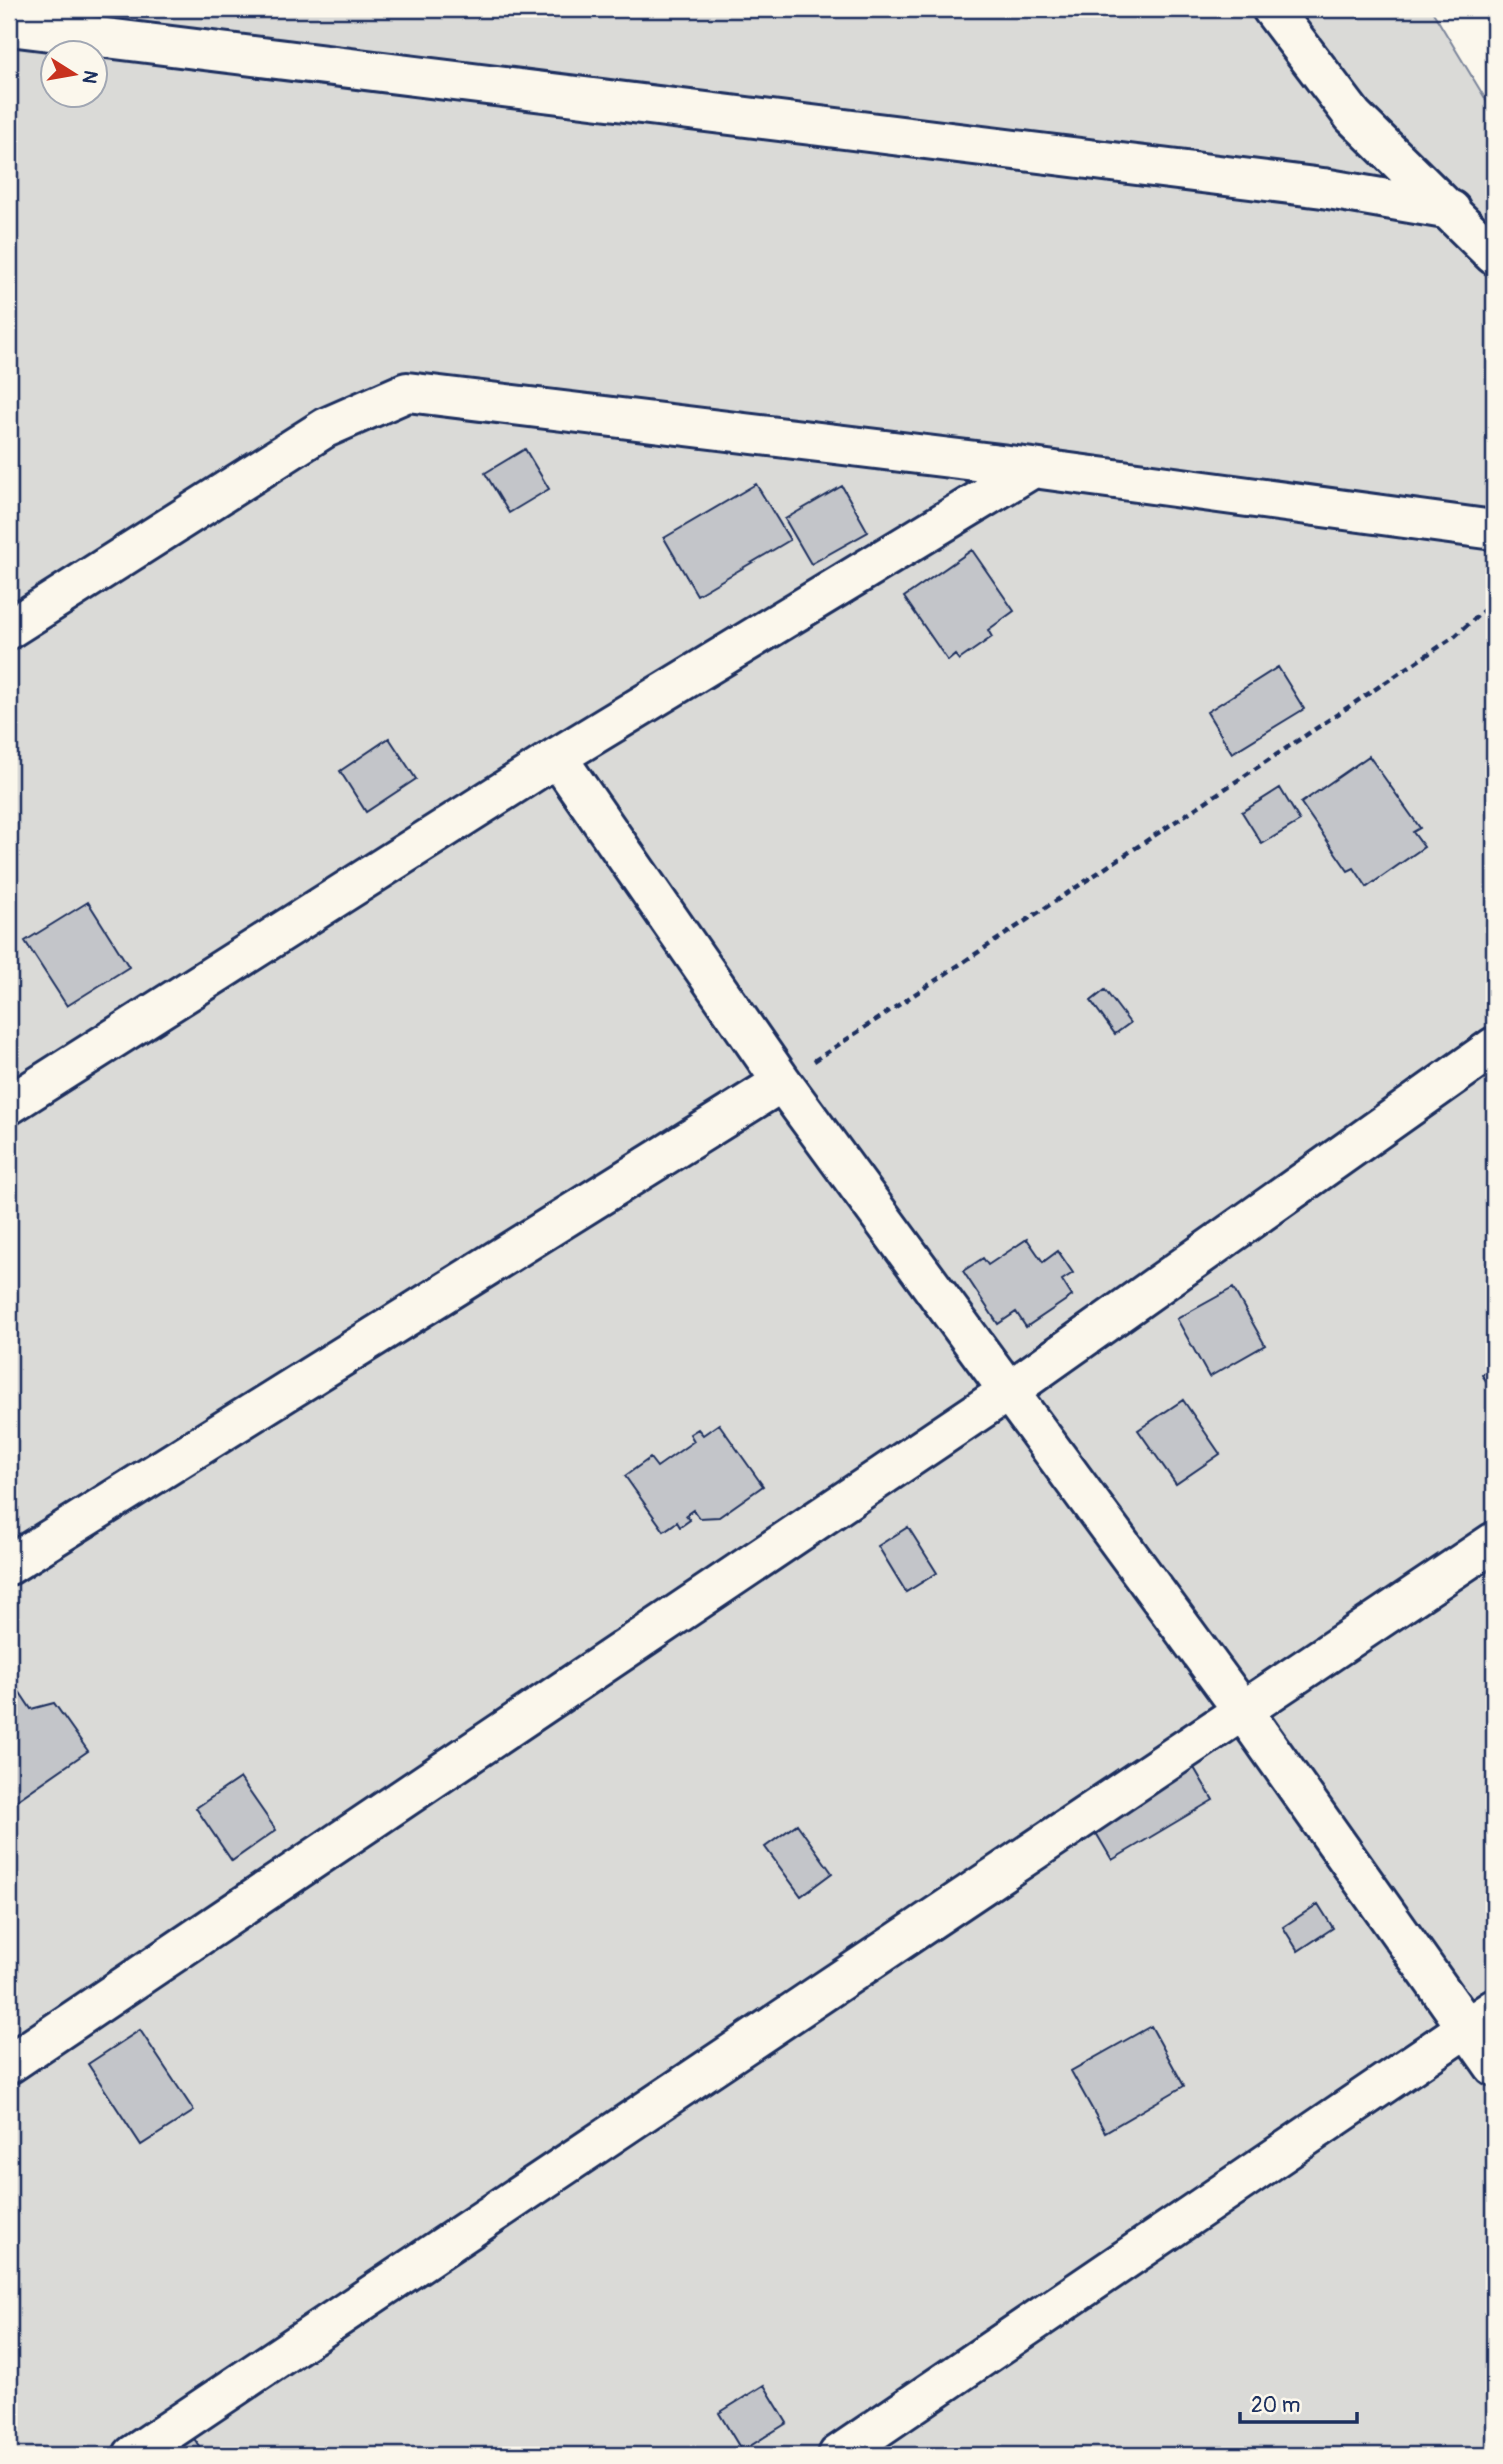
<svg xmlns="http://www.w3.org/2000/svg" width="1503" height="2464" viewBox="0 0 1503 2464" font-family="Pangolin,sans-serif">
<rect width="100%" height="100%" fill="#fbf7ec"/>
<filter id="ink" filterUnits="userSpaceOnUse"><feTurbulence type="fractalNoise" baseFrequency=".0143" numOctaves="2"/><feDisplacementMap in="SourceGraphic" scale="14" xChannelSelector="R" yChannelSelector="G"/><feConvolveMatrix kernelMatrix="1 2 1 2 8 2 1 2 1" color-interpolation-filters="sRGB"/></filter>
<g filter="url(#ink)">
<path fill="#dadad7" stroke="#7a849a" stroke-width="2" fill-rule="evenodd" d="M9,9H1431L1494,113V2455H9ZM52,52H94V94H52Z"/>
<path fill="#c3c5c9" stroke="#1b2f5e" stroke-width="2" d="M525,449L549,489L509,513L485,473Z
M756,484L790,540L697,595L664,538Z
M842,486L868,532L811,564L785,519Z
M972,550L1014,611L988,630L992,637L959,660L955,655L948,661L904,597Z
M1278,667L1304,709L1232,753L1207,712Z
M389,738L416,779L366,812L340,771Z
M1369,756L1420,828L1413,832L1424,847L1367,887L1354,868L1348,871L1301,803Z
M1280,788L1300,821L1262,844L1242,812Z
M88,902L129,967L67,1006L25,941Z
M1105,990L1130,1023L1115,1034L1091,1001Z
M1027,1239L1043,1262L1058,1251L1073,1273L1062,1280L1072,1296L1026,1327L1016,1312L998,1324L963,1271L983,1258L988,1265Z
M1233,1288L1265,1345L1209,1377L1177,1319Z
M1494,1366V1392L1482,1375Z
M1183,1400L1220,1454L1176,1484L1138,1430Z
M719,1424L763,1486L719,1517L699,1518L693,1510L686,1515L690,1520L680,1527L677,1522L664,1531L625,1476L650,1458L657,1467L694,1441L690,1434L698,1429L703,1435Z
M908,1527L937,1573L906,1592L878,1546Z
M9,1676L31,1709L54,1703L88,1751L10,1805Z
M1193,1766L1213,1800L1112,1860L1092,1826Z
M240,1778L276,1830L232,1861L196,1808Z
M797,1824L832,1873L801,1896L765,1847Z
M1318,1904L1333,1928L1298,1951L1283,1927Z
M1151,2026L1184,2086L1105,2132L1071,2071Z
M140,2030L194,2111L141,2145L88,2064Z
M764,2385L787,2423L742,2451L719,2413Z
M192,2436L206,2455H177Z"/>
<g fill="none" stroke-linecap="round" stroke-linejoin="round">
<defs>
<path id="minor" d="M1272,9L1353,116L1494,255
M9,26L1323,188L1451,210
M9,629L325,428L407,392L1033,468L1494,530
M557,757L782,1082L1243,1711L1494,2066
M9,1105L557,757L1033,468
M9,1565L782,1082
M9,2064L1010,1390L1494,1047
M133,2455L1494,1542
M838,2455L1494,2009"/>
</defs>
<use href="#minor" stroke="#1b2f5e" stroke-width="44"/>
<path stroke="#1b2f5e" stroke-width="4.5" stroke-dasharray="7 5" stroke-linecap="butt" d="M814,1061L1454,637L1494,601"/>
<use href="#minor" stroke="#fbf7ec" stroke-width="38"/>
</g>
</g>
<rect width="1503" height="2464" fill="none" stroke="#fbf7ec" stroke-width="35"/>
<rect x="18" y="18" width="1468" height="2429" fill="none" stroke="#1b2f5e" stroke-width="2.5" filter="url(#ink)"/>
<g transform="translate(74 74) rotate(101)"><circle r="33" fill="#fbf7ec" stroke="#a1a7b3" stroke-width="2"/>
<path d="M0-5L12 26L0 18L-12 26Z" fill="#c8321e"/>
<text y="-10" font-size="19" font-weight="bold" text-anchor="middle" fill="#1b2f5e">N</text>
</g>
<path d="M1240 2412v10h117v-10" fill="none" stroke="#1b2f5e" stroke-width="3.5"/>
<text x="1251" y="2412" font-size="21" fill="#1b2f5e" stroke="#fbf7ec" stroke-width="5" paint-order="stroke">20 m</text>
</svg>
